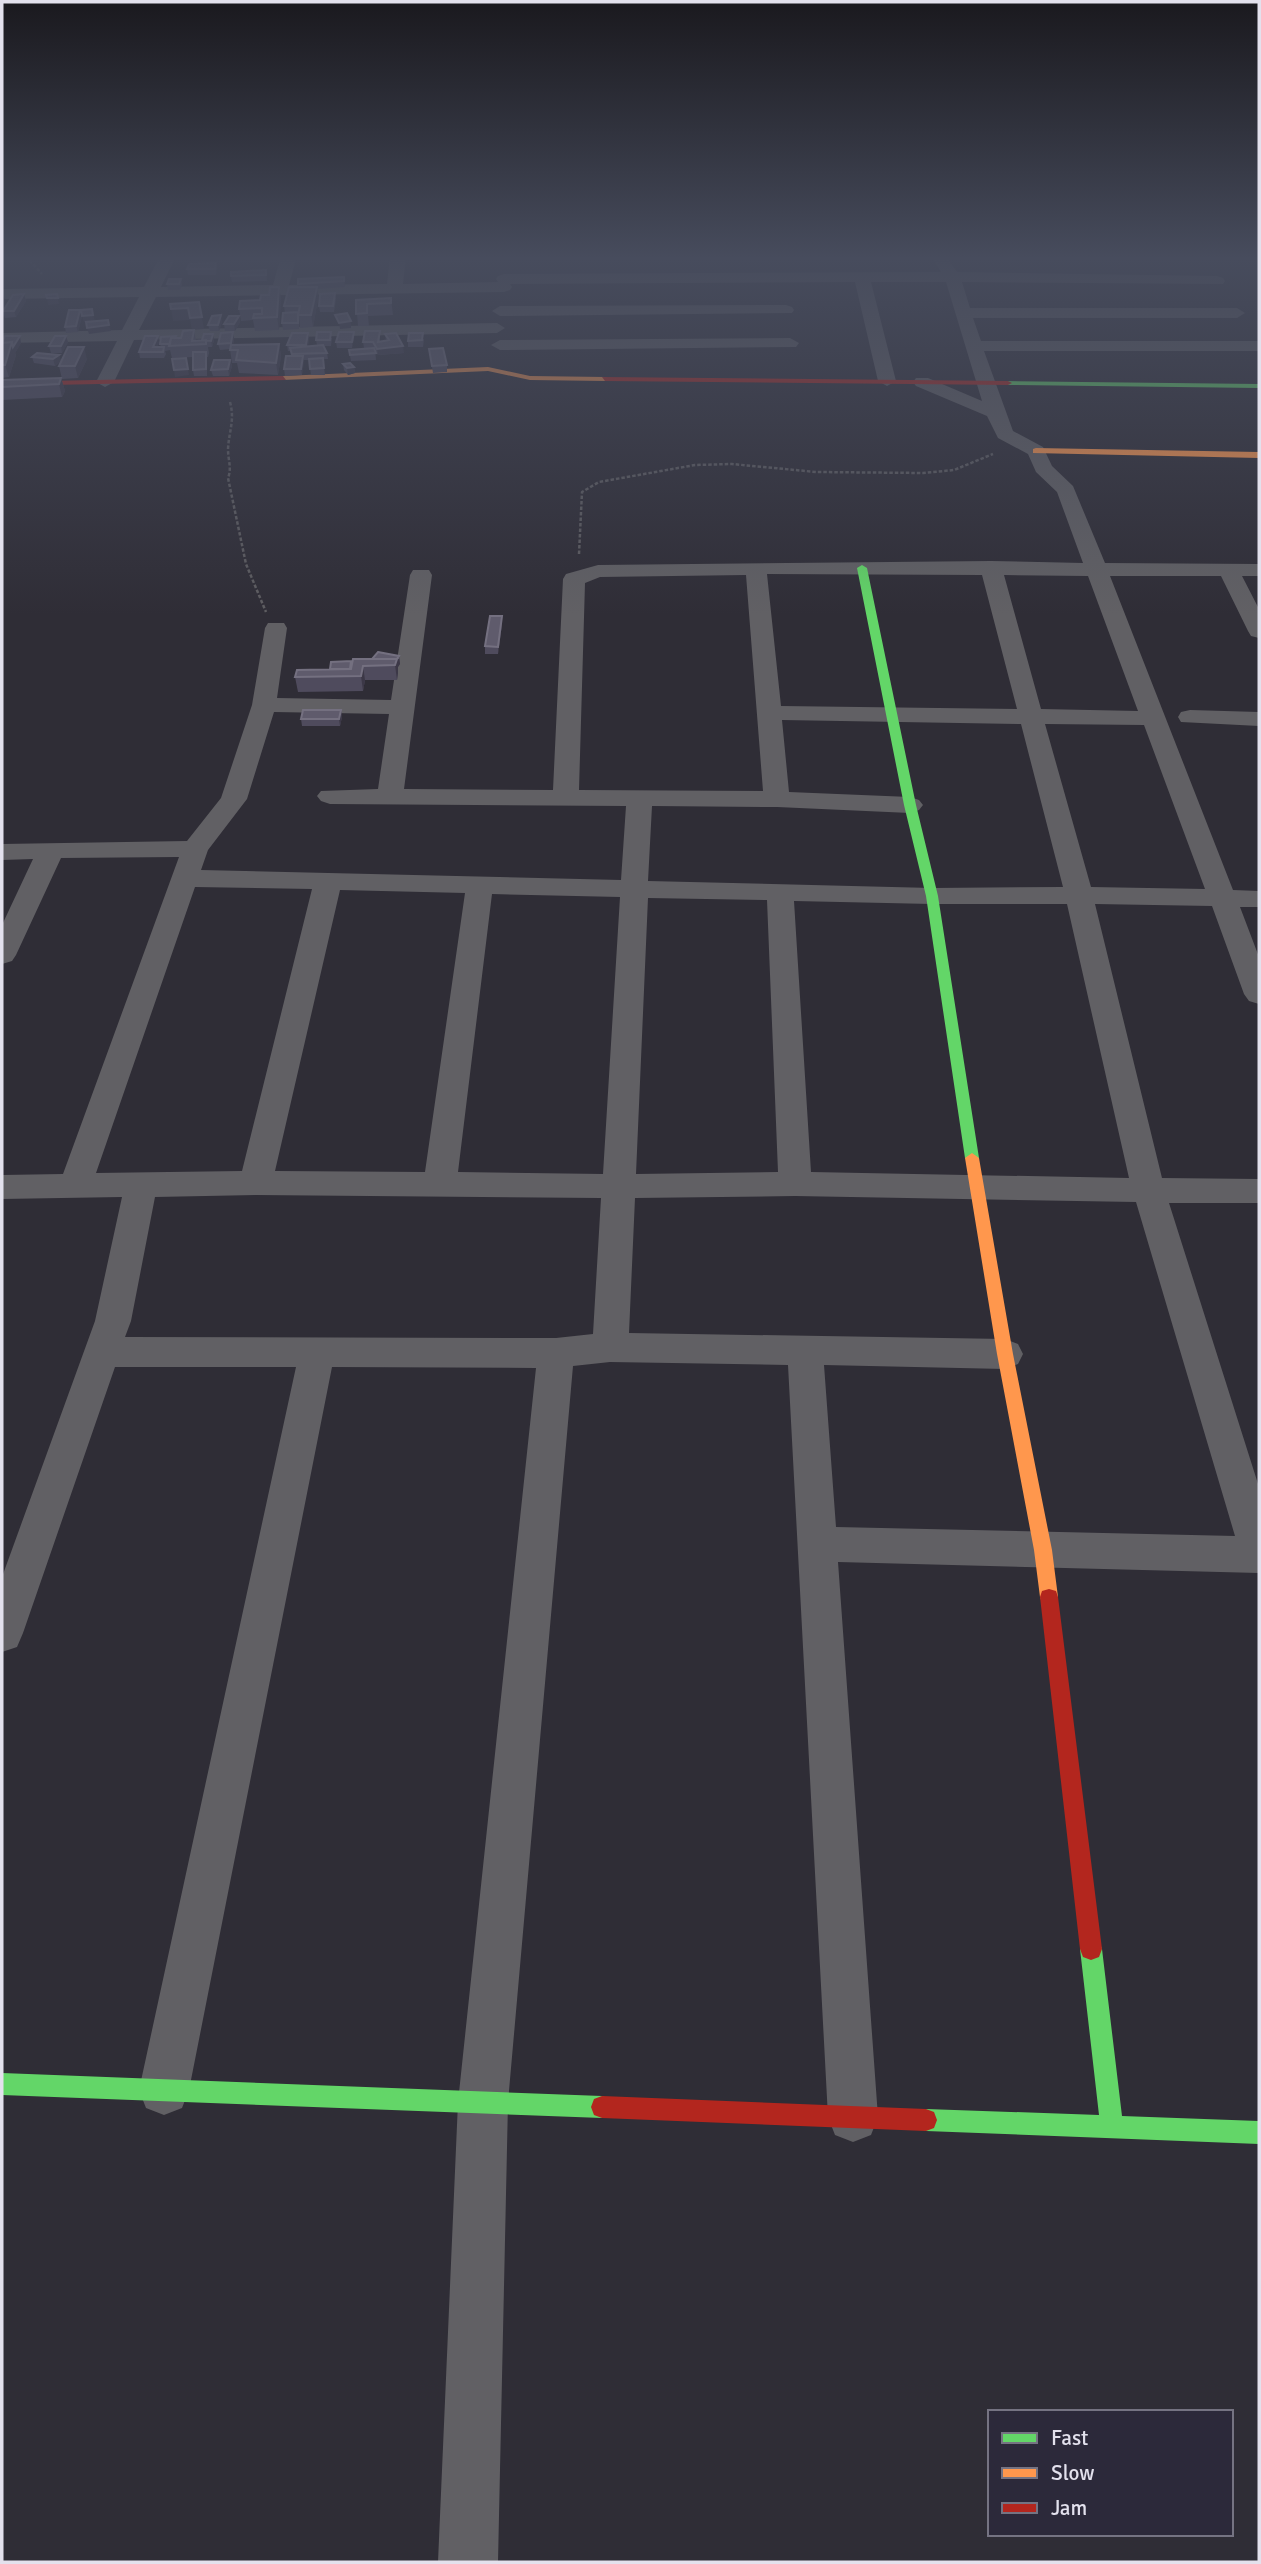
<svg xmlns="http://www.w3.org/2000/svg" width="1261" height="2564" viewBox="0 0 1261 2564" font-family="Signika,sans-serif">
<rect width="100%" height="100%" fill="#2f2d36"/>
<g fill="none" stroke-linecap="round" stroke-linejoin="round">
<path stroke="#5e5d61" stroke-width="2.5" stroke-dasharray="3.5 2" stroke-linecap="butt" d="M26,256L42,274
M230,402C235,420 229,431 228,449C228,460 232,468 228,478L246,564L266,612
M579,554L582,492L599,482L695,465L732,464L816,472L923,473L954,470L993,454"/>
<path fill="#616064" fill-rule="evenodd" d="M160,256H176L161,287L273,285L281,256H297L289,285L387,284L390,256H406L403,284L498,282L496,279L498,276L504,274L941,272L931,256H946L957,272L1217,276L1223,278L1225,281L1223,284L962,282L970,308H1237L1245,313L1237,318H973L981,341H1259V351H984L1013,431L1043,447L1052,466L1073,486L1105,563L1259,564V576H1242L1259,609V638L1251,636L1248,631L1221,576H1110L1233,890L1259,891V907H1240L1259,957V1004L1249,1001L1244,994L1212,906L1095,904L1162,1178L1259,1179V1203H1169L1259,1487V1573L838,1562L878,2117L871,2135L853,2142L835,2135L828,2117L788,1365L610,1362L573,1366L508,2102L498,2562H438L458,2102L536,1368L332,1367L189,2090L182,2108L164,2115L146,2108L139,2090L296,1367H115L23,1633L17,1647L2,1652V1577L95,1321L122,1197L2,1199V1175L63,1174L179,857L61,858L16,955L12,961L2,964V925L33,859L2,860V844L187,841L221,798L252,705L265,628L268,623H284L287,628L277,698L391,700L410,575L413,570H429L432,575L404,789L553,790L563,579L566,574L598,565L991,561L1083,563L1057,492L1036,472L1028,454L998,438L987,416L916,386L913,382L916,378H928L982,401L946,282H871L896,381L887,386L878,381L855,282L510,284L512,287L510,290L504,292L156,297L139,330L497,323L505,328L497,333L134,340L114,382L105,387L96,382L117,341L2,343V333L122,330L139,297L2,299V289L144,287ZM767,574L982,575L1017,709L781,706ZM746,575L763,791L579,790L585,583L600,577ZM1004,575L1088,576L1138,711L1041,709ZM274,712L389,714L378,789L321,791L317,796L321,801L330,804L626,806L621,880L201,870L208,850L247,799ZM782,720L1021,724L1063,887L932,888L648,881L652,806L777,807L910,813L919,810L923,805L919,800L910,797L789,792ZM1045,724L1144,725L1205,889L1091,887ZM195,887L312,889L242,1171L96,1173ZM340,890L465,893L425,1172L275,1171ZM492,894L620,897L603,1174L458,1172ZM648,898L767,900L778,1172L636,1174ZM794,901L932,904H1067L1129,1178L811,1172ZM256,1195L601,1198L593,1334L556,1338L125,1337L131,1321L155,1197ZM795,1196L1136,1202L1235,1536L836,1527L824,1365L1005,1369L1018,1364L1023,1354L1018,1344L1005,1339L629,1333L635,1198Z
M786,305L792,307L794,310L792,313L500,316L492,311L500,306Z
M790,338L799,343L796,347L500,350L491,345L500,340Z
M1190,710L1259,712V726L1181,722L1178,717L1181,712Z"/>
<path fill="#63d668" fill-rule="evenodd" d="M1005,381L1259,384V388L1008,385Z
M862,565L867,568L916,805L938,896L979,1158L972,1163L965,1158L926,896L904,805L857,568Z
M1091,1938L1099,1941L1102,1949L1122,2116L1259,2121V2144L926,2131L918,2128L915,2120L918,2112L926,2109L1099,2115L1080,1949L1083,1941Z
M2,2073L602,2096L610,2099L613,2107L610,2115L602,2118L2,2095Z"/>
<path fill="#ff974d" fill-rule="evenodd" d="M488,367L530,376L605,377L609,379L605,381L530,380L488,371L283,380L279,378L283,376Z
M1036,448L1259,452V458L1033,453V449Z
M972,1153L979,1158L1013,1354L1052,1550L1058,1597L1056,1603L1049,1605L1042,1603L1040,1597L1034,1550L997,1354L965,1158Z"/>
<path fill="#b3261e" fill-rule="evenodd" d="M283,376L286,380L2,386V382Z
M602,377L1008,381L1012,383L1008,385L605,381Z
M1049,1589L1056,1591L1058,1597L1102,1949L1099,1957L1091,1960L1083,1957L1080,1949L1040,1597L1042,1591Z
M602,2096L926,2109L934,2112L937,2120L934,2128L926,2131L602,2118L594,2115L591,2107L594,2099Z"/>
</g>
<path fill="#4f4b5d" d="M216,263L217,269L216,275H188L187,269Z
M266,270L267,281L232,282L231,276Z
M344,277L345,287L317,289L318,299L313,327L300,328L299,318V329L283,330L282,323L285,313L284,306L298,287V279Z
M181,279L182,285L180,290H168L167,284Z
M279,287L281,299L279,330L255,331L253,320L241,321L239,309L260,300Z
M335,293L336,299L334,312H320L319,306Z
M24,294L26,301L16,317L5,318L4,315V316L2,317L5,301L4,309Z
M391,298L393,315L368,316L369,326H358L356,300Z
M80,310L82,316L78,332L66,333L65,327Z
M239,316L240,322L235,331H225L224,324Z
M222,322L219,331H210L208,325Z
M194,330L196,341L214,340L212,347H208L209,353L208,357H207V376H194L193,370V357L172,358L170,350L165,351L166,354L164,358H140L139,352L159,342L157,347H161L160,344L176,338H181Z
M380,331V341H386L385,334L404,353L378,355L375,349L376,360L351,361L349,350L374,348H364L363,342Z
M233,332L234,339L233,345L279,344L281,356L278,375L239,373L237,363H232L230,349L220,350L218,344Z
M354,332V338L352,348H337L336,342Z
M308,333L309,339L308,346L317,345L316,340L332,338L331,346H324L327,353L328,359H323L325,375H311L309,360H303L302,375L285,376L284,369L291,356L290,351H288L287,345Z
M66,336L68,342L62,353H51L49,346Z
M424,339L423,347H408V341Z
M2,342L21,343L15,353L16,355L9,377L2,378Z
M429,349L447,365V372L433,373Z
M59,355L61,361L55,366L34,363L32,357Z
M87,359L78,378L62,379L59,366Z
M230,360L232,366L229,376H213L211,370Z
M343,364L354,367L355,373L348,375L344,370Z
M61,378L65,391L62,397L2,400V380Z
M502,616V624L498,654H485V646Z
M399,656L400,664L398,667V673L397,680H365L363,691L298,692L295,677L330,669L351,667L372,659Z
M341,710L342,717L340,726H302L301,719Z"/>
<path fill="#3c3847" d="M279,287L281,299L279,330L277,317Z
M317,287L318,299L313,327L311,315Z
M2,291L5,301L4,311H3L4,316L2,317Z
M24,294L26,301L16,317L14,311Z
M57,294L59,304L48,305L47,298Z
M199,302L204,329L192,330L190,320L173,321L171,309Z
M80,310L82,316L78,332L76,326Z
M93,315L95,321L84,322L82,316Z
M221,315L222,322L219,331L218,325Z
M239,316L240,322L235,331L234,324Z
M351,321V328L340,329L339,323Z
M109,325L111,331L89,334L87,328Z
M233,332L234,339L232,349L231,343Z
M354,332V338L352,348V342Z
M308,333L309,339L307,351L306,345Z
M213,334L214,340L212,347L211,341Z
M20,336L21,343L15,353L16,355L9,377L5,365L12,342Z
M66,336L68,342L62,353L61,346Z
M158,336L159,342L156,352L153,347Z
M279,344L281,356L278,375L276,363Z
M403,346L404,353L378,355L377,349Z
M84,347L87,359L78,378L75,366Z
M59,355L61,361L55,366L53,359Z
M303,356L304,362L302,375L301,369Z
M230,360L232,366L229,376L228,369Z
M354,367L355,373L348,375L347,368Z
M188,369L189,375L175,377L174,370Z
M61,378L65,391L62,397L59,384Z
M502,616V624L498,654V647Z
M399,656L400,664L398,667V673L397,680L395,665L394,663Z
M363,666L365,680L363,691L361,676Z
M341,710L342,717L340,726L339,719Z"/>
<path fill="#5f5b6c" stroke="#747080" stroke-width="2" d="M216,263L215,269H187L189,264Z
M266,270V275L231,276V272Z
M344,277V281L298,284V279Z
M169,279H181L179,284H167Z
M270,287H279L277,317L253,318L254,314H262V308L239,309L240,301L260,300L261,295H269Z
M289,287H317L311,315H298L300,306H284Z
M335,293L333,306H319L320,294Z
M24,294L14,311H3L13,295Z
M57,294L58,298H47L46,295Z
M391,298V303L367,304V313L356,314V300Z
M199,302L202,317L190,318L188,308L171,309L170,304Z
M92,309L93,315L82,316L81,310Z
M69,310H80L76,326L65,327Z
M298,312V323H282L283,313Z
M347,313L351,321L339,323L335,315Z
M221,315L218,325H208L212,316Z
M229,316H239L234,324H224Z
M108,320L109,325L87,328L86,322Z
M194,330L192,341L206,340V344L169,346L171,338H181L183,331Z
M365,331H380L378,342L389,340L385,334L396,333L403,346L377,349L373,342H363Z
M233,332L231,343L218,344L221,333Z
M317,332H331L330,340H316Z
M339,332H354L352,342H336Z
M292,333H308L306,345H287Z
M409,333H423L422,340L408,341Z
M204,334H213L211,341L202,340Z
M5,336H20L13,347L12,342L2,343Z
M55,336H66L61,346H49Z
M145,336H158L153,347H164L163,352H139Z
M176,336L175,338H171L170,344H160L161,337Z
M12,342L5,365H2V343Z
M279,344L276,363L236,360L238,350H230L231,345Z
M323,345L327,353L292,354L290,348Z
M68,347H84L75,366H59Z
M374,348L376,353L350,355L349,350Z
M443,348L447,365L432,366L429,349Z
M193,352H206V369L193,370Z
M37,353L59,355L53,359L32,357Z
M286,356H303L301,369H284Z
M186,358L188,369L174,370L172,359Z
M323,358L324,368L310,369L309,359Z
M214,360H230L228,369L211,370Z
M350,363L354,367L347,368L343,364Z
M61,378L59,384L2,387V380Z
M490,616H502L498,647L485,646Z
M378,652L399,656L396,660L397,659H372Z
M353,659H397L395,665L363,666L361,676L295,677L297,670L351,669Z
M351,661L350,669H330L331,662Z
M303,710H341L339,719H301Z"/>
<linearGradient id="sky" x2="0" y2="1"><stop stop-color="#1a191e"/><stop offset="0.42" stop-color="#474c5d"/><stop offset="1" stop-color="#474c5d" stop-opacity="0"/></linearGradient>
<rect width="1261" height="615" fill="url(#sky)"/>
<rect width="1261" height="2564" fill="none" stroke="#e3e1ed" stroke-width="7"/>
<rect x="988" y="2410" width="245" height="126" fill="#2c293a" stroke="#757382" stroke-width="2"/>
<rect x="1002" y="2433" width="35" height="10" fill="#63d668" stroke="#757382" stroke-width="2"/>
<text x="1051" y="2445" font-size="21" fill="#e3e1ed">Fast</text>
<rect x="1002" y="2468" width="35" height="10" fill="#ff974d" stroke="#757382" stroke-width="2"/>
<text x="1051" y="2480" font-size="21" fill="#e3e1ed">Slow</text>
<rect x="1002" y="2503" width="35" height="10" fill="#b3261e" stroke="#757382" stroke-width="2"/>
<text x="1051" y="2515" font-size="21" fill="#e3e1ed">Jam</text>
</svg>
